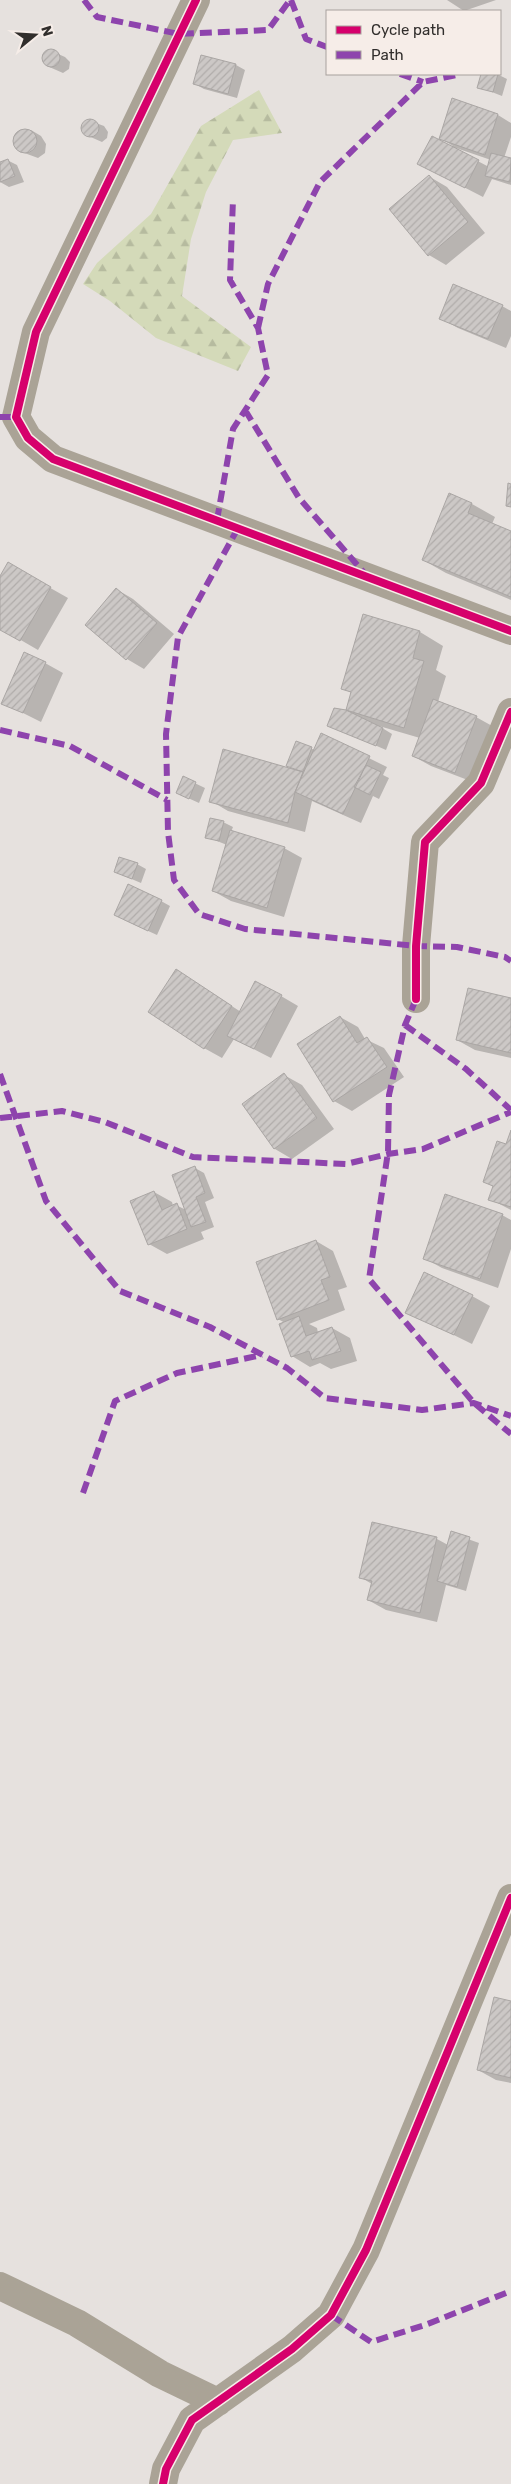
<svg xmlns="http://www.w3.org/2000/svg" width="511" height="2484" viewBox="0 0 511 2484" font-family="Rubik,sans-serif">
<defs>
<pattern id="forest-firs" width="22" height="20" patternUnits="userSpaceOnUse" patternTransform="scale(1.25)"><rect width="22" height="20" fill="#d4dab9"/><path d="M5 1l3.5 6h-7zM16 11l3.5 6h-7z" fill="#b6bb9f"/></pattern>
<pattern id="building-hatch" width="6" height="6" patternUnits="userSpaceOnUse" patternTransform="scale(1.25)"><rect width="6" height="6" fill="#ccc8c6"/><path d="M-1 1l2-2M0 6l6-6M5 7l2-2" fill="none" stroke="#b0acaa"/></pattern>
</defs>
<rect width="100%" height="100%" fill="#e6e1de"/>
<path fill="url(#forest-firs)" d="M259,90L282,133L233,140L206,192L191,239L182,296L251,347L238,371L156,338L110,301L83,284L97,263L151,214L201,126Z"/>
<path fill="#0003" fill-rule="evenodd" d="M447,0H496L464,11Z
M49,50L65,57L70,62L69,69L63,73L47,66L43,61L44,54Z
M202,56L236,65L245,70L237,98L204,89L195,84Z
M483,74H497L507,79L502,96L479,87Z
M498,115L511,123V137L504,158L511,160V185L492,179L483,197L419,164L452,147L453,146L440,138ZM456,148L491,160L489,167L455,149Z
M88,120L104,126L108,132L107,138L102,142L86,135L82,130L83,124Z
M22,130H31L41,136L46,144L45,153L38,158L19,151L14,144L15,135Z
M7,160L17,165L24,182L9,187L0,182V163Z
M430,177L447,187L485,233L446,265L429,255Z
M502,306L511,311V336L506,348L458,328L440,318Z
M472,504L495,517L492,524L511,532V600L446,573L423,560Z
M8,564L68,598L38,650L0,628V578Z
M116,589L133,599L174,634L144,669L127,659Z
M363,616L420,632L443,646L436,670L446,676L438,702L476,717L494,727L473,782L431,766L413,756L420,738L379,726L392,734L386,750L329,725L346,712L352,693L342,688Z
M45,663L63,673L41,722L3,703Z
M322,735L387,767L383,775L389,778L379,799L373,796L361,823L312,801L305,832L228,811L211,801L298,771L288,765L296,743L315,750Z
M184,778L205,788L199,803L177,793Z
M223,822L233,827L231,832L284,848L302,858L284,917L231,901L213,891L227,845L207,837Z
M137,864L146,869L141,883L115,872Z
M161,901L170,906L157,935L124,920Z
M176,970L241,1012L281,996L298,1006L271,1058L234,1039L222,1058L204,1048Z
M511,999V1058L475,1050L457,1040Z
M340,1017L358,1027L365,1039L384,1048L404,1077L352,1111L334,1101Z
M284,1075L302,1085L334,1129L292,1159L275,1149L244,1105Z
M511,1133V1210L490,1199L494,1187L485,1182L507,1146Z
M195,1168L204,1173L214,1198L205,1202L214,1227L201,1232L204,1239L167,1254L149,1244L154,1192L172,1202L173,1206L176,1205L186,1210Z
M502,1215L511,1220V1249L498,1288L442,1268L424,1258Z
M316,1241L333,1251L347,1287L338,1290L345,1310L309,1324L317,1328L318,1333L332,1328L350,1338L357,1361L331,1369L320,1363L310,1367L292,1356L285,1323L278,1319Z
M472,1296L490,1306L472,1344L407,1312Z
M373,1523L437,1539L448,1545L451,1533L479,1543L466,1591L446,1585L437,1622L386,1610L368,1600L372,1584L360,1577Z
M511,2002V2083L496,2080L478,2070Z"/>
<path fill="url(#building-hatch)" stroke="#aaa6a4" d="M42 58a9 9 0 1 1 18 0a9 9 0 1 1-18 0Z
M201,55L236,64L228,94L193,84Z
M481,74H498L493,92L477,88Z
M452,98L498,114L485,155L439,139Z
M81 128a9 9 0 1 1 18 0a9 9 0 1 1-18 0Z
M13 141a12 12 0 1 1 24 0a12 12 0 1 1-24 0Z
M432,136L479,160L465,188L417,164Z
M491,153L511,158L510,182L485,176Z
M8,159L15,176L0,182V162Z
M429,175L468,222L428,256L389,209Z
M453,284L503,305L488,339L439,319Z
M508,483L511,484V507L506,506Z
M449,493L472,503L468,513L511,531V597L422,560Z
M8,562L51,587L20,641L0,630V576Z
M116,588L157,623L126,660L85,625Z
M363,614L420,631L413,658L424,661L404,728L346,710L351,692L341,689Z
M24,652L46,662L23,713L1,704Z
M433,699L477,716L455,773L412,756Z
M334,708L346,710L383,728L376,746L327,726Z
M321,733L370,756L343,814L295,792Z
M296,741L312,747L303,772L286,766Z
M223,749L303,772L295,792L288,823L209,802Z
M366,765L381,772L370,795L354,787Z
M183,776L196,782L189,799L176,793Z
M210,818L224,821L219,841L205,838Z
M230,830L285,847L267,908L212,891Z
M119,857L138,863L132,879L114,872Z
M128,884L162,900L148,931L114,915Z
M176,969L232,1006L204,1049L148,1012Z
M255,981L282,995L254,1049L227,1036Z
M468,988L511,998V1053L456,1040Z
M340,1016L357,1043L367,1037L387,1067L333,1102L297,1044Z
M284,1073L317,1118L274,1149L242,1104Z
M511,1130V1207L488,1200L493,1186L483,1182L497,1141L506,1144Z
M195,1166L205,1193L196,1197L206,1222L191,1227L172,1175Z
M154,1191L162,1210L177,1203L187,1229L148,1245L130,1201Z
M445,1194L503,1214L480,1279L423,1259Z
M316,1240L330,1277L321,1280L329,1300L277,1320L256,1262Z
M424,1272L473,1295L454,1335L405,1313Z
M299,1316L306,1336L332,1327L341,1351L312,1360L309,1351L291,1357L279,1324Z
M372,1522L437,1537L420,1613L367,1600L372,1581L359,1578Z
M451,1531L470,1537L457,1587L437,1581Z
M494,1997L511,2001V2078L477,2070Z"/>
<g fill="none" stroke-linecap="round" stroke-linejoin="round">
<path stroke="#aaa396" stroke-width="28" d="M196,0L36,332L16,417L28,438L53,459L511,631
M416,999V946L425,842L481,783L511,712
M0,2286L77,2323L160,2374L218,2402
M163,2484L166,2469L192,2420L292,2349L331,2315L366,2250L511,1898"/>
<path stroke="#8e44ad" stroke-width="6" stroke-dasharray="12 6" stroke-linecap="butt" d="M84,0L97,17L179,34L268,30L290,0
M291,0L306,39L327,47
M400,74L423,82
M258,328L268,284L320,182L423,82L461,74
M245,410L299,498L366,575
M0,417H16
M217,520L233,429L268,375L258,328L230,280L233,199
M238,528L178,637L166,734L168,832L174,880L199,914L245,929L416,946L457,947L505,957L511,961
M0,730L70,746L167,800
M416,999L405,1025L389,1095L388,1152L369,1279L474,1403L511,1434
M405,1025L466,1069L511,1110
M0,1074L46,1201L120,1291L210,1327L287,1368L325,1398L422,1410L474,1403L511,1416
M0,1118L62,1111L105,1122L193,1157L346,1164L388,1154L423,1149L511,1112
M83,1493L115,1401L177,1373L262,1355
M331,2315L371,2342L425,2325L511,2291"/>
<defs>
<path id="cycleway" d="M196,0L36,332L16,417L28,438L53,459L511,631
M416,999V946L425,842L481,783L511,712
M163,2484L166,2469L192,2420L292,2349L331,2315L366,2250L511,1898"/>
</defs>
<use href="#cycleway" stroke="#f6ede8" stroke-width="11"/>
<use href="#cycleway" stroke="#d6006c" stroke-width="8"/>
</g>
<rect x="326" y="10" width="175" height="65" fill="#f6ede8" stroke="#a7a19d"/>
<rect x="336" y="26" width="25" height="8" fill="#d6006c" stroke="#a7a19d"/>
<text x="371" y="35" font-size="15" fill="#312e2c">Cycle path</text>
<rect x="336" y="51" width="25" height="8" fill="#8e44ad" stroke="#a7a19d"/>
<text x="371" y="60" font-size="15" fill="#312e2c">Path</text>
<g transform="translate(35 35) rotate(72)" stroke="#f6ede8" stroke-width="4" paint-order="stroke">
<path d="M0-4L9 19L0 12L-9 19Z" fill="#312e2c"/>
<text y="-8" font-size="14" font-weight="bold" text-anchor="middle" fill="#312e2c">N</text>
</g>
</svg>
